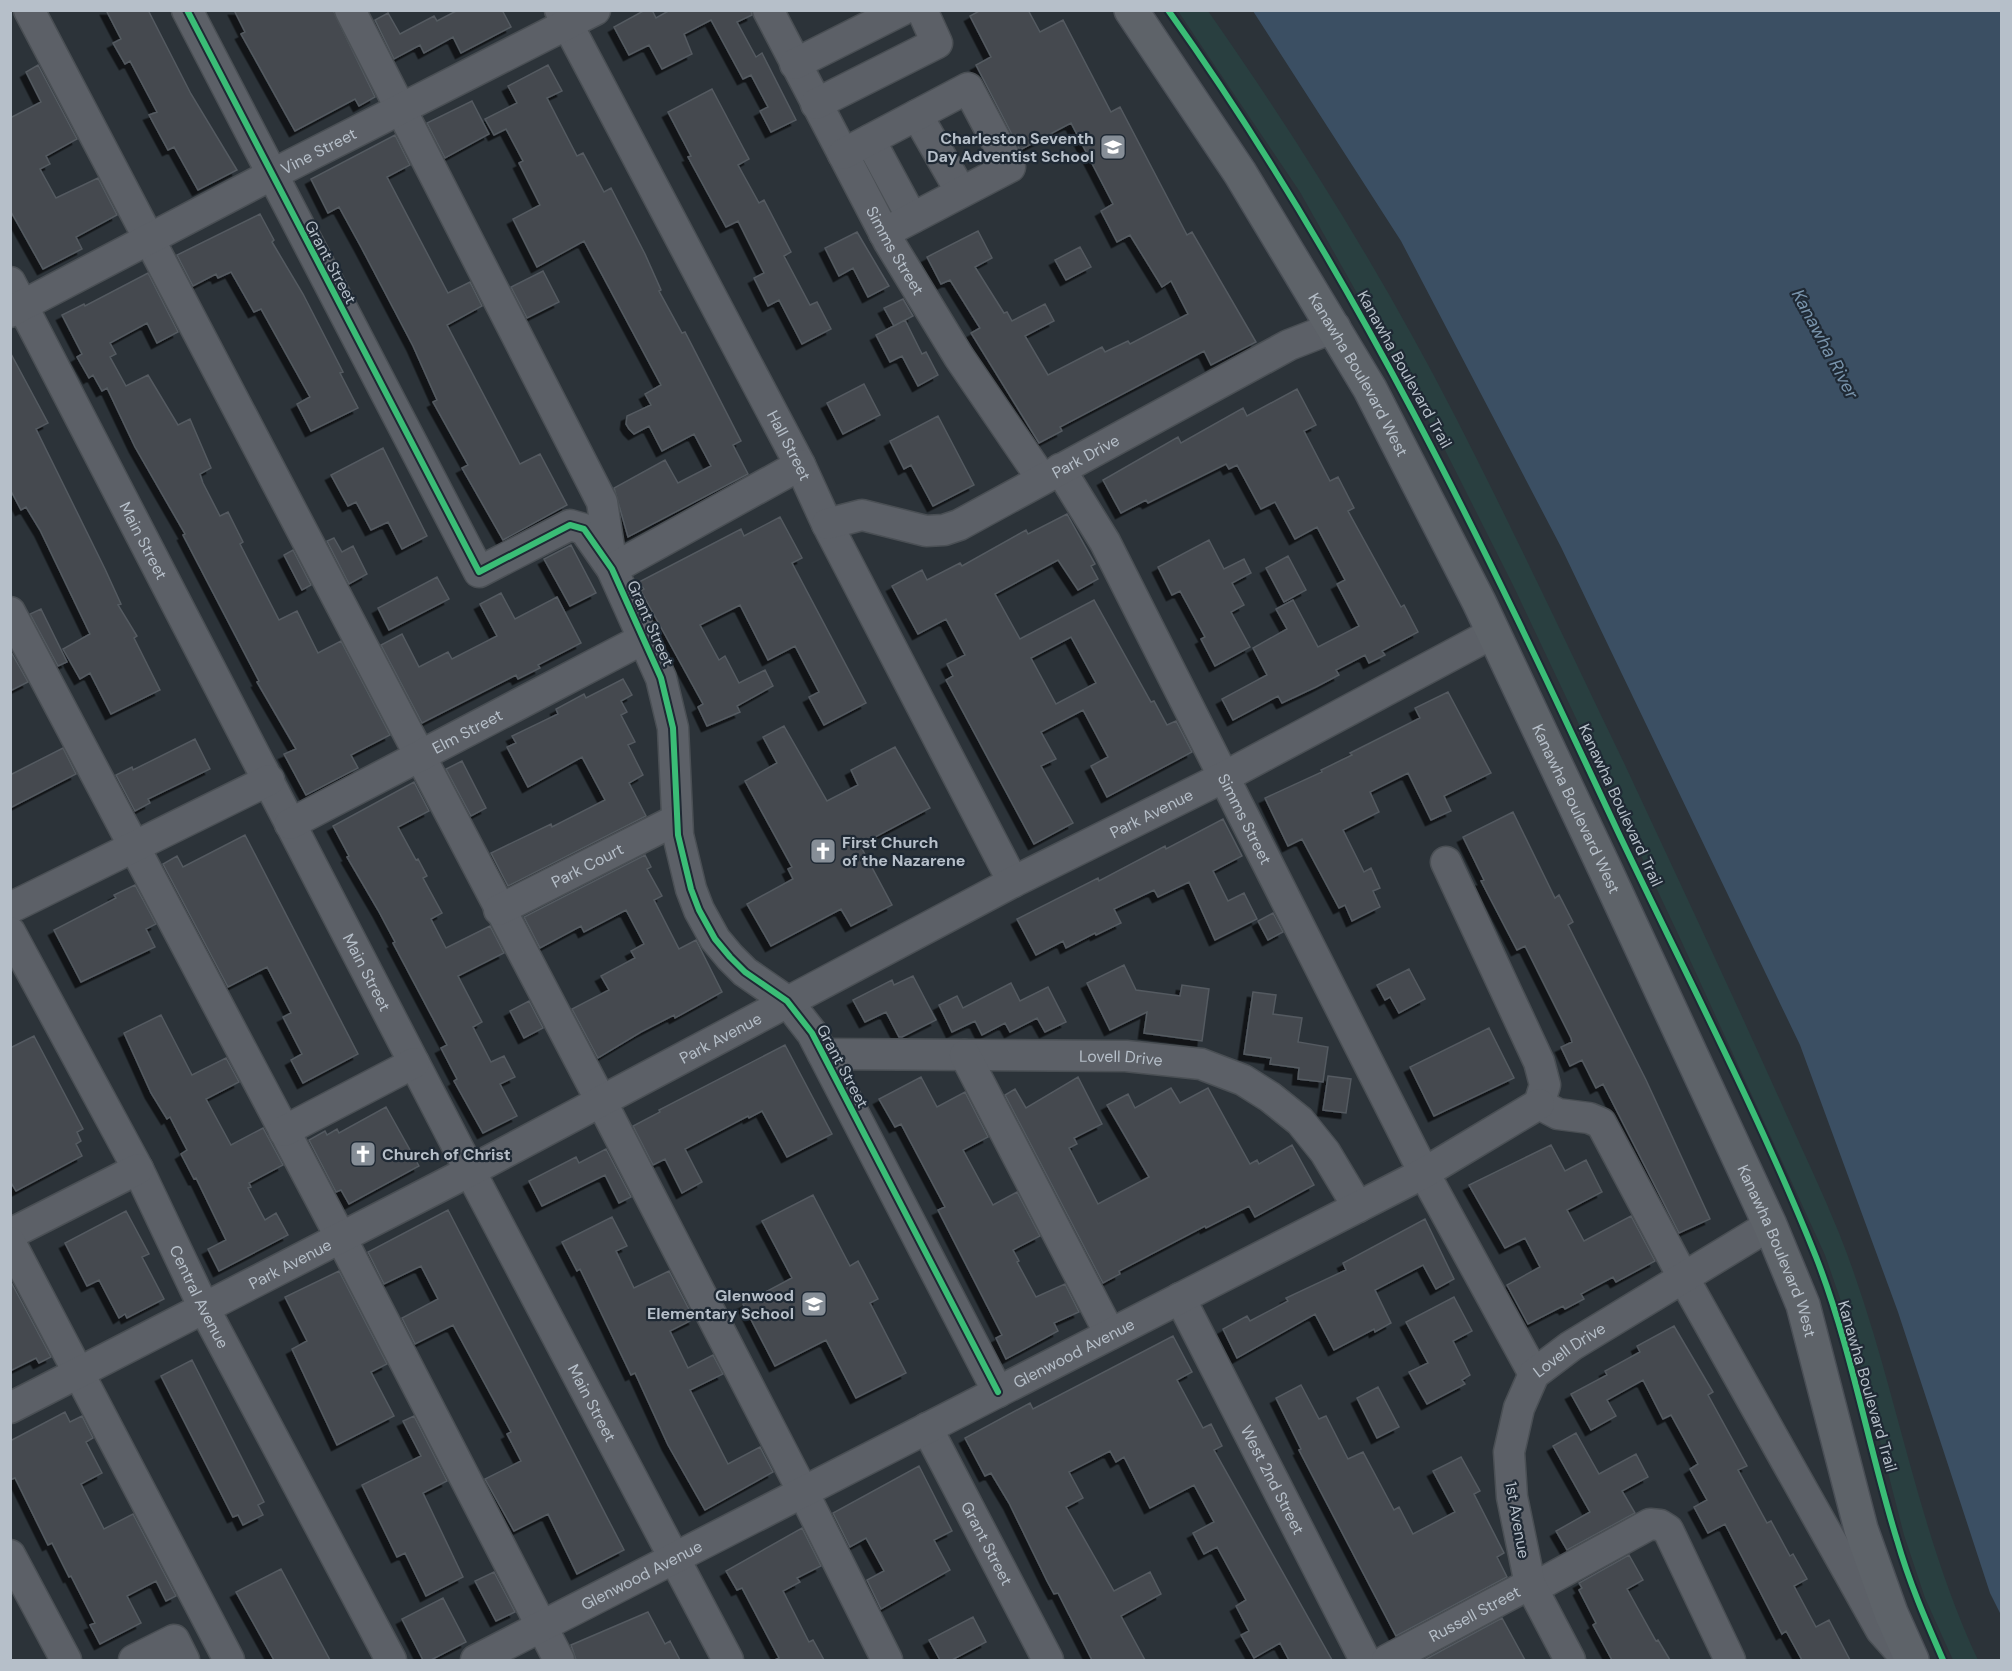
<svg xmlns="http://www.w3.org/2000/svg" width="2012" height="1671" viewBox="0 0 2012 1671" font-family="'DM Sans',sans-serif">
<defs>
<filter id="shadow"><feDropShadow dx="-5.5" dy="5.5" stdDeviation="0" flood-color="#0009"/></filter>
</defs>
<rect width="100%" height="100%" fill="#2c3339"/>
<path fill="#293f40" d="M1178,11H1208C1299,141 1384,277 1456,418C1515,533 1569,649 1625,765C1678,879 1732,993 1783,1107C1802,1149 1822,1191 1839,1233C1895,1373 1914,1524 1978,1660H1953L1925,1598L1904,1535L1853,1336L1825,1255L1679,936L1514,587L1444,448L1300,192Z"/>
<path fill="#3b4f63" d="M1253,11H2001V1615L1990,1593L1898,1312L1800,1045L1561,547L1401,241Z"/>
<path fill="#444a4f" stroke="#545a61" stroke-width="1.5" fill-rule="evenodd" filter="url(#shadow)" d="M106,10H148L191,94L237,170L198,190L174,147L168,150L149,115L157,112L130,61L125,64L113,43L121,39Z
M234,10H333L375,97L359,106L355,99L295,131L241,34L245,32Z
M458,10H502L511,27L461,53L453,37L424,53L420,45L394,59L375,20L388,13L400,34L434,16L437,21Z
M645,10H652L656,18L670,10H751L752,15L737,22L756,57L762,53L796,120L771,132L760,111L768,107L751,75L743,79L711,20L684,34L692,54L662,69L649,45L629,55L614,27Z
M981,10H1028L1040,32L1063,20L1111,112L1120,107L1187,235L1192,232L1256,342L1211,365L1204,351L1060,427L1062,431L1039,443L971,333L980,328L950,280L941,284L927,257L978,231L992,258L975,267L1004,313L1007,312L1012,321L1045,304L1054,321L1025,336L1048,375L1102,347L1105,352L1128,341L1130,344L1188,314L1171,281L1162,287L1130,235L1117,242L1101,211L1113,204L1071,123L1020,150L976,65L991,57L970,16Z
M38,65L77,139L46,156L50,164L40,169L56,198L98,178L117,215L76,237L82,249L43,269L10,210V118L41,102L26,72Z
M548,65L562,91L547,98L577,156L583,153L604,192L611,188L645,254L661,290L659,291L682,333L685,332L741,441L733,445L748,474L628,537L614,488L665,460L678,483L711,466L694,434L662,451L649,426L634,434L629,429L626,424L627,416L651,405L645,394L661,385L584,241L537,267L513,219L540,205L519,163L523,161L506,129L494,135L485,119L517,103L508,86Z
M712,89L749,159L738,165L759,203L764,200L791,252L784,256L810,305L817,302L831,329L802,344L779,300L768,306L754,278L764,273L738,221L726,227L688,157L691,156L668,112Z
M472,101L489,134L445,158L427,123Z
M395,135L410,165L387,177L448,293L470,282L482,306L447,325L520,464L540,454L567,505L503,540L462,468L468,465L433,402L437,400L413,346L361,247L339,207L328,213L311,179Z
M260,214L274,240L272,242L303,294L343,372L340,373L358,408L311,431L297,404L310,397L261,309L254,312L231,272L218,278L216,274L193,286L177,255Z
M857,232L889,286L868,297L853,268L839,276L825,248Z
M1080,247L1091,267L1066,280L1055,260Z
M543,271L559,302L527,318L511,287Z
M148,273L178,332L157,343L147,323L110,343L116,354L110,357L126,386L148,375L178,425L190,419L211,468L200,474L203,483L220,516L228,512L243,542L240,544L279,620L297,611L318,653L341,641L390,735L351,755L358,768L306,795L284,754L296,749L257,682L259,681L183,535L185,534L135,447L107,388L102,391L93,375L89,378L77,357L82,354L62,315L84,304L85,306Z
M903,299L913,316L894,326L884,308Z
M905,320L922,354L926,352L938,375L918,386L902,356L890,362L876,335Z
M10,352L48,423L36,429L105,569L121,604L118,605L137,636L134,638L160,690L111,714L90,673L80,679L63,649L90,634L40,530L26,507L21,510L10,489Z
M864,384L880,415L843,434L827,403Z
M1297,389L1316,425L1304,431L1330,481L1338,477L1354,508L1348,511L1401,607L1404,605L1418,632L1382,651L1385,655L1369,663L1365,655L1336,670L1339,675L1316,687L1282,703L1278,696L1233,720L1222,699L1267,675L1253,648L1287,629L1276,609L1293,600L1318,647L1359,626L1337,584L1345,580L1317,527L1295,539L1275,502L1261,509L1237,465L1229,469L1226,464L1148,503L1146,500L1121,513L1103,480L1178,437L1181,443L1243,408L1247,416Z
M938,416L974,485L933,506L911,465L904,469L890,441Z
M383,448L427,536L402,549L388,522L371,530L356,502L348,506L331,475Z
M1067,514L1095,564L1091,566L1098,579L1078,590L1058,560L995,594L1020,639L1094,600L1151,702L1154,701L1167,725L1176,721L1192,752L1107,797L1091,766L1108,757L1083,710L1041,732L1056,759L1041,766L1073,823L1034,844L946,680L953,676L947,664L965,655L946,619L918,634L892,586L922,570L927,580L960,563L962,566L1026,530L1028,534ZM1071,637L1096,683L1056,704L1031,658Z
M780,517L802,558L792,563L866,703L824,725L809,697L819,692L795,646L768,660L740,605L700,625L719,660L725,656L739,683L765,670L773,686L737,706L740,712L707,726L698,707L703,704L641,591L644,589L639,582L741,529L744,536Z
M334,538L342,552L353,546L367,574L349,584L327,541Z
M1209,540L1224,569L1244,559L1251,573L1232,583L1244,605L1231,612L1250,647L1215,666L1201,639L1205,637L1180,591L1172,595L1158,567Z
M571,545L596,593L570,606L544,559Z
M293,550L311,585L302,590L284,555Z
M1288,556L1306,590L1284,602L1266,568Z
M437,577L449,599L389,630L378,608Z
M501,593L515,619L557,597L581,643L538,665L540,668L518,679L516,675L422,723L381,645L402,634L419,667L448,652L452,659L497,636L480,604Z
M41,609L67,662L58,666L30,614Z
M10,650L28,682L10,691Z
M623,679L632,695L621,701L627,712L621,715L635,742L628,745L643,775L629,783L646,816L508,886L491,853L551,824L552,827L605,800L582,757L528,787L507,747L516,743L512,736L558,714L556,709L584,694L586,698Z
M1448,692L1491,773L1444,796L1451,811L1431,820L1408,773L1370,792L1379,812L1343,830L1364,872L1371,868L1380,888L1373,891L1380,907L1352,921L1345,905L1339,908L1302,839L1288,846L1265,798L1322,772L1321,770L1352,755L1350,753L1420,718L1415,708Z
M784,726L827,801L858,785L851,770L895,747L930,808L860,845L892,905L851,926L841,909L771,946L747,904L793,879L788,869L792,867L745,781L777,763L763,737Z
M195,739L210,769L148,799L150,803L135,811L116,775L132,767L133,770Z
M63,748L76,774L10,808V775Z
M462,761L486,808L471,816L446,769Z
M414,782L429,811L398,827L416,860L418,859L427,876L423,878L442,913L431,919L446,948L490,926L504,953L458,976L482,1022L473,1027L491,1062L504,1056L515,1077L500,1084L517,1116L483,1133L454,1081L457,1079L441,1048L447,1045L393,943L395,942L378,910L347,857L349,856L333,826Z
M1513,812L1555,898L1559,895L1573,922L1568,925L1646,1080L1710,1219L1679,1233L1603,1084L1596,1088L1582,1060L1570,1066L1561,1047L1572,1042L1571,1038L1525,946L1517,950L1481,881L1484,880L1463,837Z
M1223,819L1242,856L1213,871L1228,901L1244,893L1257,919L1215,940L1189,882L1158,897L1154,890L1114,909L1121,923L1096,935L1095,933L1066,948L1063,941L1036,955L1017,919L1098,878L1099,881L1165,846L1166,849Z
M245,835L358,1054L303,1083L291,1060L302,1054L283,1017L291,1013L267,967L228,987L163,864L177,856L183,867Z
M645,855L651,867L647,869L662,896L654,900L679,949L696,940L722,992L675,1018L674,1015L641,1032L598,1058L572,1009L609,990L601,976L635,958L631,951L644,944L626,910L584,932L581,926L540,948L524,917Z
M135,885L156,924L146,929L155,947L81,982L54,930L116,898L114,895Z
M1273,913L1283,932L1268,940L1258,921Z
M1124,965L1136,990L1180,996L1182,985L1209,989L1202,1041L1144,1033L1147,1012L1110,1030L1087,983Z
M1409,969L1425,999L1399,1013L1390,997L1385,1000L1377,985Z
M913,976L936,1020L902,1037H899L886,1012L865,1022L853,1000L892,980L894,985Z
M1011,983L1020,1001L1048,987L1066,1022L1045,1032L1037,1018L1010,1032L1005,1023L982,1035L975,1021L952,1032L939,1005L957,996L963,1008Z
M1253,992L1276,995L1273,1014L1302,1018L1298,1042L1328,1047L1323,1082L1298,1079L1299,1068L1270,1064L1271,1058L1244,1054Z
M529,1001L543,1028L524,1038L510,1011Z
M161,1015L192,1075L226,1058L239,1082L206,1099L231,1145L263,1128L283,1165L249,1183L251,1187L248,1188L265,1220L276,1213L288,1235L219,1271L208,1249L226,1240L196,1178L194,1179L181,1154L187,1150L170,1117L167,1119L151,1093L124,1033Z
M1489,1028L1514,1078L1434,1116L1410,1067Z
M34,1036L83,1129L77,1132L81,1141L76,1144L82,1156L16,1191L10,1181V1048Z
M785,1045L832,1134L787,1157L762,1111L749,1118L748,1116L685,1149L702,1182L682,1193L665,1159L653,1165L633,1126L660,1112L659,1110Z
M1328,1076L1351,1079L1346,1113L1323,1110Z
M921,1077L937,1107L965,1092L988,1137L963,1150L993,1205L1017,1192L1040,1236L1013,1250L1019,1261L1017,1262L1036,1297L1065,1284L1079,1312L1054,1323L1058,1331L1006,1359L996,1338L1002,1335L938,1210L945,1207L901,1124L895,1127L879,1099Z
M1078,1077L1102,1124L1074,1138L1077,1144L1069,1148L1098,1204L1149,1177L1107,1105L1128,1094L1135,1108L1171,1088L1180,1103L1208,1088L1250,1164L1257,1160L1259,1164L1292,1145L1314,1185L1255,1217L1249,1206L1206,1228L1205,1226L1119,1271L1120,1274L1103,1283L1005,1095L1015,1089L1026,1108Z
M386,1107L419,1166L349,1204L341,1190L336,1192L309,1140L325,1131L327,1135L337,1129L339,1133Z
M1551,1145L1565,1171L1586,1160L1602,1192L1567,1210L1584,1241L1631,1216L1655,1261L1616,1282L1613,1277L1581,1294L1584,1299L1565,1309L1563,1306L1528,1324L1507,1285L1540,1267L1525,1238L1505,1248L1469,1185Z
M606,1149L631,1197L619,1203L605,1175L542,1206L529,1181L576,1157L579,1163Z
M813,1195L850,1266L858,1261L878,1299L870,1303L906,1373L856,1398L826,1340L775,1366L743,1304L792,1278L762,1221Z
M448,1210L624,1550L577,1574L548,1514L514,1531L485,1479L521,1461L507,1434L511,1432L453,1325L415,1344L402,1318L438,1299L421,1266L384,1284L368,1252Z
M126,1211L149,1254L142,1257L164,1299L127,1318L125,1314L119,1318L99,1280L87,1286L65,1243Z
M612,1217L627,1246L616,1251L634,1288L669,1271L694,1319L670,1331L688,1368L713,1355L723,1374L690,1390L728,1464L760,1447L773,1472L705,1510L668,1445L635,1373L631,1375L580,1269L577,1271L562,1242Z
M1425,1219L1454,1279L1436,1289L1423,1265L1375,1290L1391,1323L1375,1332L1374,1329L1334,1350L1315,1314L1237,1358L1223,1329L1247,1316L1250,1321L1288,1301L1286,1298L1346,1270L1343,1263Z
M339,1271L387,1364L371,1372L394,1416L337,1445L292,1349L307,1341L285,1297Z
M10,1280L51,1357L39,1363L36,1358L10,1371Z
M1454,1297L1472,1331L1453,1341L1470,1375L1462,1380L1465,1384L1427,1404L1409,1372L1428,1363L1406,1322Z
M1674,1326L1713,1392L1708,1395L1747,1466L1738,1470L1767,1523L1771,1521L1790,1556L1793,1554L1807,1579L1794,1586L1816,1627L1829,1620L1850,1660H1802L1786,1631L1782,1634L1725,1524L1708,1533L1694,1507L1707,1500L1690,1469L1698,1464L1671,1415L1663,1419L1643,1380L1607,1400L1616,1416L1591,1430L1571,1394L1607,1375L1605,1371L1640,1352L1637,1346Z
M1173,1336L1192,1372L1177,1380L1203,1428L1211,1424L1222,1446L1214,1450L1332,1660H1289L1280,1643L1254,1658L1241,1635L1249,1631L1236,1606L1246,1600L1217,1547L1204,1554L1193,1533L1214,1522L1194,1485L1150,1508L1124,1457L1116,1462L1110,1451L1069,1472L1083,1498L1066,1507L1114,1591L1150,1572L1161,1594L1121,1616L1145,1660H1092L1058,1593L1054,1594L1047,1581L1009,1503L991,1473L985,1476L965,1438L1030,1403L1033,1409Z
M192,1360L264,1502L258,1505L263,1515L243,1525L238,1515L233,1517L161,1376Z
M1301,1385L1319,1419L1326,1416L1348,1459L1363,1452L1394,1510L1399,1507L1413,1534L1455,1512L1433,1471L1461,1457L1480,1491L1474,1494L1504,1553L1497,1557L1507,1577L1396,1636L1299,1450L1301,1449L1276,1398Z
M1378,1387L1399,1427L1377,1438L1357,1398Z
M65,1412L70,1422L82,1416L93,1438L86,1442L102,1473L81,1484L104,1529L133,1514L176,1596L166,1601L156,1581L127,1596L141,1623L100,1644L90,1625L95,1623L71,1576L69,1577L52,1543L48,1545L15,1478L10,1480V1441Z
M414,1416L447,1481L423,1493L463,1577L426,1596L405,1553L397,1557L362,1485L421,1456L403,1421Z
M1576,1433L1599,1474L1636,1454L1648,1477L1622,1491L1635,1513L1567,1550L1556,1531L1590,1512L1553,1446Z
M919,1466L952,1531L934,1540L950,1570L881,1609L867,1580L884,1571L866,1538L850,1547L833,1513Z
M802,1528L821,1566L797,1578L800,1582L783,1591L809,1642L813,1640L824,1660H775L779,1658L742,1588L737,1590L726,1571Z
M1629,1555L1643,1580L1627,1589L1656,1641L1658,1640L1670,1660H1612L1593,1625L1596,1623L1579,1590L1582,1588L1579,1583Z
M281,1569L330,1660H274L236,1592Z
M494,1572L515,1612L496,1621L475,1581Z
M443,1598L466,1642L431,1660H423L402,1619Z
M648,1612L665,1644L670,1641L680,1660H576L571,1645Z
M973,1617L986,1642L952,1660H940L929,1640Z
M1502,1618L1525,1660H1427L1426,1659Z"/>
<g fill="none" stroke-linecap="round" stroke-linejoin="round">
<defs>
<g id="minor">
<path d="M29,10L601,1101L803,1492L887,1660"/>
<path d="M187,10L479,572L570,525L584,529L612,569L661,678L673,728L678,835L691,889L699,910L715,939L730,957L745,972L787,1001L812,1033L998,1392"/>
<path d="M350,10L602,502L611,560"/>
<path id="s1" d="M560,10L800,465L827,524L1013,882"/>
<path id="s2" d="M768,10L889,242L959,357L1042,479"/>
<path d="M795,64L902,10"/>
<path d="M816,104L937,43L922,10"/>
<path d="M917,115L961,192"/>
<path d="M870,140L912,218"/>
<path d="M843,154L968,88L1010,167L884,233"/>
<path id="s3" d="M10,282L470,1171L728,1660"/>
<path id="s4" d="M10,312L271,175L595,10"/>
<path id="s5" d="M1060,469L1105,542L1424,1173L1534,1374"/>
<path id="s6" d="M827,524L862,515L926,531L944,530L959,525L1289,345L1335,327"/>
<path d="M612,569L800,465"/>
<path d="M10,612L341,1238L559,1660"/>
<path id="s7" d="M290,824L643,639"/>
<path d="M1446,862L1539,1062L1545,1085L1539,1104L1558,1114L1589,1118L1601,1123L1683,1277L1881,1630L1906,1658"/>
<path d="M10,908L269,780"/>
<path id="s8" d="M499,910L676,820"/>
<path id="s9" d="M10,932L138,1169L204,1308L391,1660"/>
<path id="s10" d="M823,1054L1126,1056L1201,1064L1243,1080L1270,1097L1300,1121L1325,1152L1358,1207"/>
<path d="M965,1055L1110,1334"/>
<path d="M284,1131L414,1063"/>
<path d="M10,1234L138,1169"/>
<path d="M10,1242L229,1660"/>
<path id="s11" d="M1180,1298L1365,1660"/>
<path id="s12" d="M10,1408L470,1171L1013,882L1224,777L1493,633"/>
<path id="s13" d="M927,1428L1048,1660"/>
<path d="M10,1555L66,1660"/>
<path d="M134,1660L174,1640L184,1660"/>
<path id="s14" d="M476,1660L1424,1173L1539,1104"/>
<path id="s15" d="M1387,1660L1530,1584L1546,1581L1650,1524L1660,1525L1668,1530L1730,1660"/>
<path id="s16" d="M1570,1660L1530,1584L1512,1497L1509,1452L1519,1408L1534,1374L1571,1346L1770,1225"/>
</g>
<g id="major">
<path id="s17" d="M1131,10L1240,173L1370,389L1479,602L1605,869L1770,1225L1803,1305L1861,1529L1891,1613L1912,1660"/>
</g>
</defs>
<use href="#minor" stroke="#4a4f54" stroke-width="33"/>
<use href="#major" stroke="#4a4f56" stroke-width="36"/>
<use href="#minor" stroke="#5c6067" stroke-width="30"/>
<use href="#major" stroke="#5e6369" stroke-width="33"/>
<defs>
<path id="cycleway" d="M187,10L479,572L570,525L584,529L612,569L661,678L673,728L678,835L691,889L699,910L715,939L730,957L745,972L787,1001L812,1033L998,1392
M1168,10C1353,269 1484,545 1618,832C1685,973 1758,1112 1816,1257C1852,1349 1868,1447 1897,1540C1909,1582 1926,1621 1943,1660"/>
</defs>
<use href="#cycleway" stroke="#1f2934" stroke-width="10"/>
<use href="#cycleway" stroke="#3abd76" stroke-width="6"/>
</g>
<defs>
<symbol id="school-square" viewBox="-11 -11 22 22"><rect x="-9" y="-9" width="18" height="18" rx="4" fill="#868e97" stroke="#1f2934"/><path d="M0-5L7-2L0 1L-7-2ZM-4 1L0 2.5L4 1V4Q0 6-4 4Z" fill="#fff"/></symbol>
<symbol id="church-square" viewBox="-11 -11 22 22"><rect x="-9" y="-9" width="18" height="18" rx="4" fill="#868e97" stroke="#1f2934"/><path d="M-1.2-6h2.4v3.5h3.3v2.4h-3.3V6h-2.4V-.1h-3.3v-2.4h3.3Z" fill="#fff"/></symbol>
</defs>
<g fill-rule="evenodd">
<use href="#school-square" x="1098" y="132" width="30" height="30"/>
<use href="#church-square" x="808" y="836" width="30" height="30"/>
<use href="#church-square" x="348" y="1139" width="30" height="30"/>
<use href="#school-square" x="799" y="1289" width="30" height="30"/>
</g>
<g text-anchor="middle" stroke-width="4.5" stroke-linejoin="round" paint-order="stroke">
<g font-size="16" font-weight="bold" fill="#b6bfc9" stroke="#1f2934" text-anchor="end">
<text x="1094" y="144">Charleston Seventh<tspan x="1094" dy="18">Day Adventist School</tspan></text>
<text x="842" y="848" text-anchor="start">First Church<tspan x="842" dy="18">of the Nazarene</tspan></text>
<text x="382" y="1160" text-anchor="start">Church of Christ</text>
<text x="794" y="1301">Glenwood<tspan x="794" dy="18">Elementary School</tspan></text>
</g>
<g font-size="16" fill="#b6bfc9" stroke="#1f2934">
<text dy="6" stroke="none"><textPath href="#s4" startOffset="348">Vine Street</textPath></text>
<text dy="6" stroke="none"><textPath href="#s2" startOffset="272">Simms Street</textPath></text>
<text transform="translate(331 262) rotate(62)" y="6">Grant Street</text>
<text transform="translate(1405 369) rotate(61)" y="6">Kanawha Boulevard Trail</text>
<text dy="6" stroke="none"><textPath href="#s17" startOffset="430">Kanawha Boulevard West</textPath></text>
<text dy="6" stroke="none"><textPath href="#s1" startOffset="492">Hall Street</textPath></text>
<text dy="6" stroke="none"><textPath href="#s6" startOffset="280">Park Drive</textPath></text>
<text dy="6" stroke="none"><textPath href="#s3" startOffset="291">Main Street</textPath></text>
<text transform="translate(651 623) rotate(66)" y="6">Grant Street</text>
<text dy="6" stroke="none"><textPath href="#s7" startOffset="200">Elm Street</textPath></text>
<text transform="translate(1621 805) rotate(65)" y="6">Kanawha Boulevard Trail</text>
<text dy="6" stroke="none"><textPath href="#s17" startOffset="916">Kanawha Boulevard West</textPath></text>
<text dy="6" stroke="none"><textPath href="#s12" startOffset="1287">Park Avenue</textPath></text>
<text dy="6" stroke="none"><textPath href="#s5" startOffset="396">Simms Street</textPath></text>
<text dy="6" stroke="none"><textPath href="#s8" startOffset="99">Park Court</textPath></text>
<text dy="6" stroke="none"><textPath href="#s3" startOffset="777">Main Street</textPath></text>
<text dy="6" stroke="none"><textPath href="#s12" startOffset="801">Park Avenue</textPath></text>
<text dy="6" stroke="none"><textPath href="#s10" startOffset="298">Lovell Drive</textPath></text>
<text transform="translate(843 1066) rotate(62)" y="6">Grant Street</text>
<text dy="6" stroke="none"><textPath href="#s17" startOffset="1402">Kanawha Boulevard West</textPath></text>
<text dy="6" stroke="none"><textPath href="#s12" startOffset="315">Park Avenue</textPath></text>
<text dy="6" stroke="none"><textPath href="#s9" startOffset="411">Central Avenue</textPath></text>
<text dy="6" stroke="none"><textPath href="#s16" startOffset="345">Lovell Drive</textPath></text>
<text dy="6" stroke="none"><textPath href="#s14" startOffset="672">Glenwood Avenue</textPath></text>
<text transform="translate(1868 1386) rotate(74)" y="6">Kanawha Boulevard Trail</text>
<text dy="6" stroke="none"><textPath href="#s3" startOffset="1263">Main Street</textPath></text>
<text dy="6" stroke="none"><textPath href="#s11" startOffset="204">West 2nd Street</textPath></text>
<text transform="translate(1518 1520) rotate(80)" y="6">1st Avenue</text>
<text dy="6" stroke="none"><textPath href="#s13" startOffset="130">Grant Street</textPath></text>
<text dy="6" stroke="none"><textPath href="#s14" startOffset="186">Glenwood Avenue</textPath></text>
<text dy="6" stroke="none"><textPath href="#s15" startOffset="99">Russell Street</textPath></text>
</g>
<g font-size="18" font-style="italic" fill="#7893ab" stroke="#1f2934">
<text transform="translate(1825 344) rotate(62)" y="6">Kanawha River</text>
</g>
</g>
<rect width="2012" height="1671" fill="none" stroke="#b6bfc9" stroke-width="24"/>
</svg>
